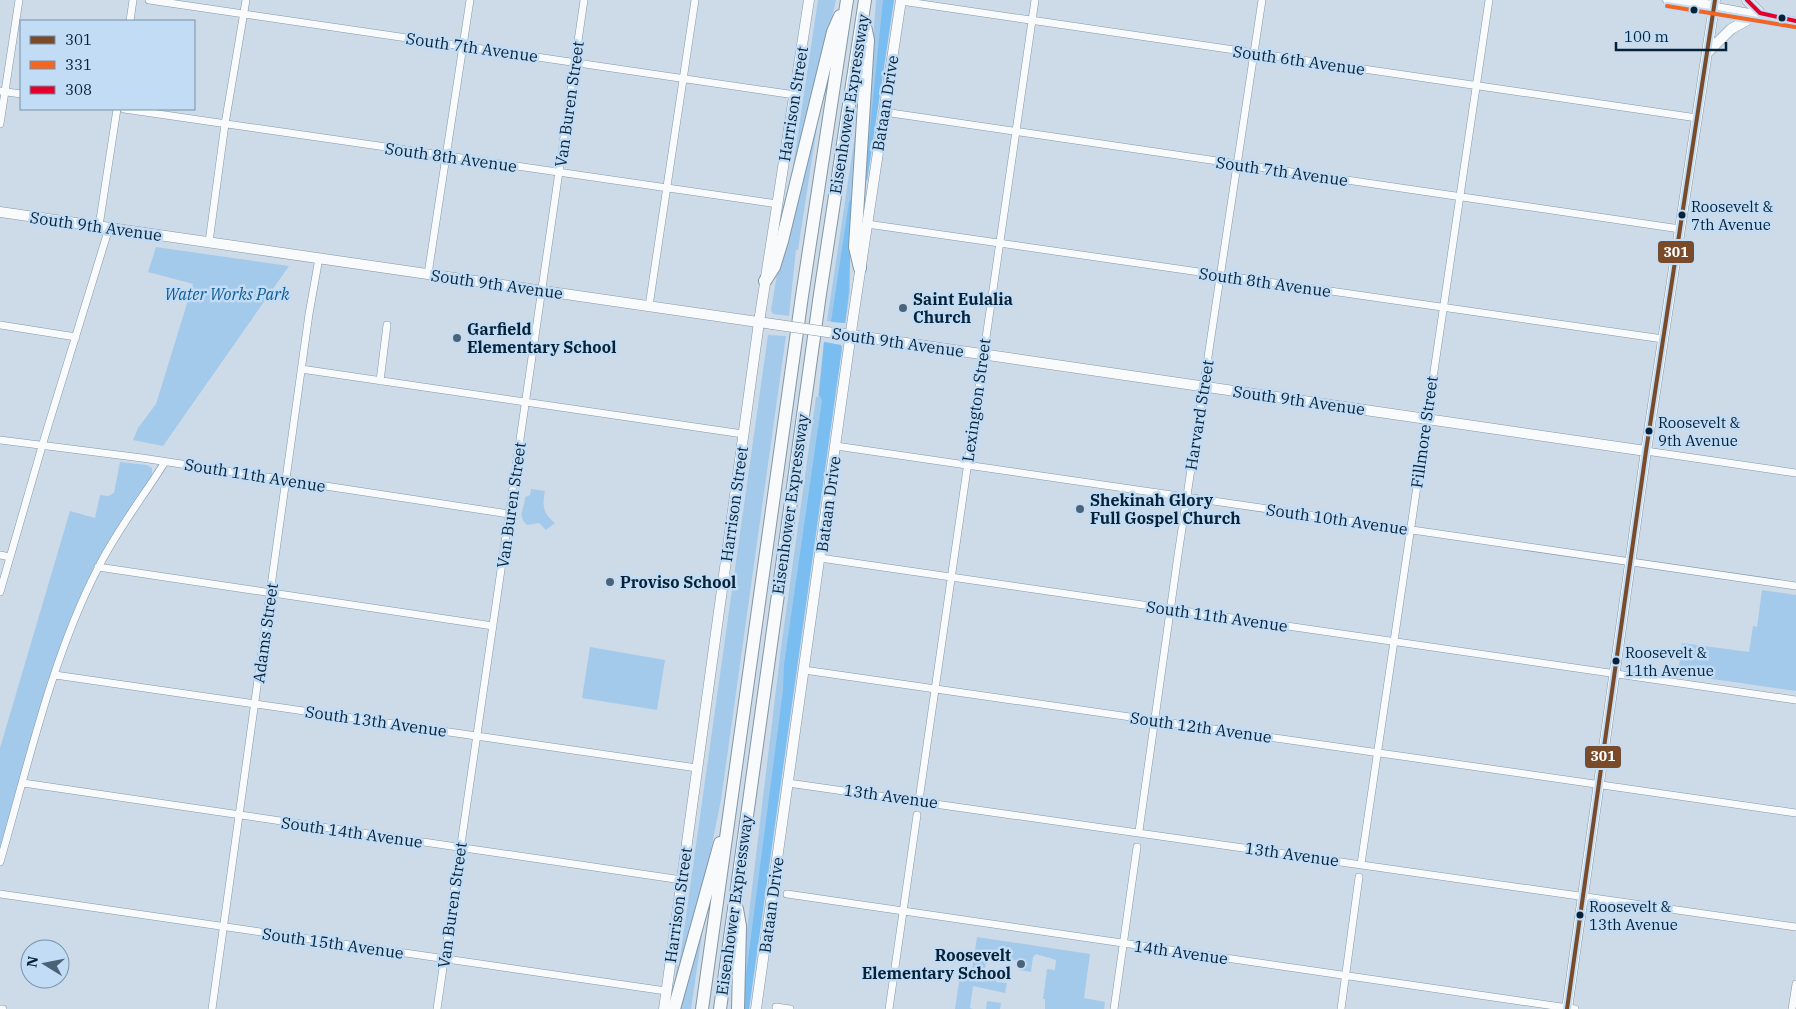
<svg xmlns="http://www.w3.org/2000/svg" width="1796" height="1009" viewBox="0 0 1796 1009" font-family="'IBM Plex Serif',serif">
<rect width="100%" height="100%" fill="#cddbe8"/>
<path fill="#a4caeb" d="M818,0H836L781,234L785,200H788Z
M876,0H894L861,216H864L859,227Z
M858,115L849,247L850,292L845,323L827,321Z
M815,119L818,120L798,250H796L789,316L773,314L771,310L777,274Z
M156,247L289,266L163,446L133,440L138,428L156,404L193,284L148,272Z
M768,335L786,336L721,800L707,869L671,1006L677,966L679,965Z
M824,342L841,345L842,348L749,1009H741L742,971L781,648L816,397H818Z
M120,462L147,465L152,468V475C124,518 96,559 76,606C43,684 24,768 0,849V748L70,511L95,518L100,495L108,496L114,493Z
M531,489L545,491C542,506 543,513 555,523L546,530L539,523L527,525C516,515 525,509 525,497L530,495Z
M1762,590L1796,595V691L1678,674L1682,643L1749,652L1753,626L1757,627Z
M590,647L665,660L657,710L582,698Z
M698,935H702L691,1009H678Z
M977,937L1090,954L1084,998L1105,1002L1104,1009H1045V999H1043L1047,969L1055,970L1056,960L1036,954L1033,957L1031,972L1019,970L1020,961L990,957L989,963L986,962L984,976L996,978V982L1007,983L1005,993L973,986L970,1008L973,1009H955L960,975L971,976Z
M987,1001L1001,1003L1000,1009H986Z"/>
<path fill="#7abdf0" d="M883,0H894L867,181L865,177Z
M852,198C849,240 852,282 845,323L831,322L849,202Z
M824,342L841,345L842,348L749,1009H744L745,982L783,690L784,665L822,400L819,395Z"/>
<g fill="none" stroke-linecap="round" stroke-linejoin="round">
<defs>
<path id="street" d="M149,0L795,95
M901,1L1697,118
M1714,6L1796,21
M130,21L133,0
M0,91L21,94
M124,109L778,204
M884,112L1680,229
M0,124L19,0
M867,224L1663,339
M99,226L117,109
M209,242L225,124L246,0
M428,274L470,0
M649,306L695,0
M0,325L76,337
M301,369L743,434
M380,381L387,325
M0,440L142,458L509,514
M836,446L1796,586
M1646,451L1796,473
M0,555L10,557
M820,558L1796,700
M98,567L493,626
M0,592L45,436L109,228
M804,670L1796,813
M55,675L697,768
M23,783L682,880
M788,783L1796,927
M919,800L1035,0
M1139,831L1178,555L1262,0
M0,862C28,765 52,657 98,568C117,530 143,497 165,462
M1361,864L1489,0
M0,894L666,991
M787,894L1575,1009
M776,1007L790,1009
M0,1009H3
M212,1009L309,314L319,258
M437,1009L584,0
M889,1009L917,815
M1114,1009L1137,847
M1341,1009L1359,877
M1792,1009L1796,984"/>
<path id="secondary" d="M1668,0L1714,6
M1707,53L1731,29L1760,13L1747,0
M0,212L772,324
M844,334L1646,451
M664,1009L759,322L809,0
M756,1009L853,318L901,0
M1567,1009L1646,451L1715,0"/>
<path id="highway" d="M860,268L855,247L868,40L865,26
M765,281L774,267L782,241L833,32L840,16
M737,909L740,926L738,1009
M674,1009L720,843
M702,1009L802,296L847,0
M720,1009L820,294L865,0"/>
</defs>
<use href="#street" stroke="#8296a6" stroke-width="8"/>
<use href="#secondary" stroke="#8296a6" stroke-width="11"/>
<use href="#highway" stroke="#8296a6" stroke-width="14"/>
<use href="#street" stroke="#f8fafc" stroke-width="7"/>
<use href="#secondary" stroke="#f8fafc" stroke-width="10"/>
<use href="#highway" stroke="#f8fafc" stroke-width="12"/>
<defs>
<path id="secondary-bridge" d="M772,324L841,334"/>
</defs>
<use href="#secondary-bridge" stroke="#8296a6" stroke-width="11" stroke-linecap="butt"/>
<use href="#secondary-bridge" stroke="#f8fafc" stroke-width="10"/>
<defs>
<path id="bus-1" d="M1567,1009L1646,451L1715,0"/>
<path id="bus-2" d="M1667,6L1795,27"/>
<path id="bus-3" d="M1747,0L1760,13L1796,21"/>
</defs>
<use href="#bus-1" stroke="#c1dcf4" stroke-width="8"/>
<use href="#bus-2" stroke="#c1dcf4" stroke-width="8"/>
<use href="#bus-3" stroke="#c1dcf4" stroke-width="8"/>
<use href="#bus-1" stroke="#7a4b2a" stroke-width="4"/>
<use href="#bus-2" stroke="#f26522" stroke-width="4"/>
<use href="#bus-3" stroke="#e4002b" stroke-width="4"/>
</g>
<g fill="#052238" stroke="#c1dcf4" stroke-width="2">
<circle cx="1694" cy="10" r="4.5"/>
<circle cx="1782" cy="18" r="4.5"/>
<circle cx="1682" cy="215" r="4.5"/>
<circle cx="1649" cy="431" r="4.5"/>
<circle cx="1616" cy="661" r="4.5"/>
<circle cx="1580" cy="915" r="4.5"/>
</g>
<g fill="#4b6376" stroke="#c1dcf4" stroke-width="2">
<circle cx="903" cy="308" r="5"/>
<circle cx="457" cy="338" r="5"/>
<circle cx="1080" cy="509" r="5"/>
<circle cx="610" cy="582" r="5"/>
<circle cx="1021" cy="964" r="5"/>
</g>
<g text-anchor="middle" stroke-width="5" stroke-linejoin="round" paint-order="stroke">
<g font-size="15" fill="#052238" stroke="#c1dcf4" text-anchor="start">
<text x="1691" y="212">Roosevelt &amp;<tspan x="1691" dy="18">7th Avenue</tspan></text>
<text x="1658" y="428">Roosevelt &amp;<tspan x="1658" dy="18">9th Avenue</tspan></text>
<text x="1625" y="658">Roosevelt &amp;<tspan x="1625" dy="18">11th Avenue</tspan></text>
<text x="1589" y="912">Roosevelt &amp;<tspan x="1589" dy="18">13th Avenue</tspan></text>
</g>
<g font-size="16" fill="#052238" stroke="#c1dcf4">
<text transform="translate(472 47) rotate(8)" y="6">South 7th Avenue</text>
<text transform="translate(1299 60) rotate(8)" y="6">South 6th Avenue</text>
<text transform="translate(885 103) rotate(-81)" y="6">Bataan Drive</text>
<text transform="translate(569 104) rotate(-82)" y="6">Van Buren Street</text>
<text transform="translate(793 104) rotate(-81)" y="6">Harrison Street</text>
<text transform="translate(849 104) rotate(-81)" y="6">Eisenhower Expressway</text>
<text transform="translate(451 157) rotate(8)" y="6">South 8th Avenue</text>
<text transform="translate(1282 171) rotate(8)" y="6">South 7th Avenue</text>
<text transform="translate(96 226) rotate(8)" y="6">South 9th Avenue</text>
<text transform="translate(1265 282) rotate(8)" y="6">South 8th Avenue</text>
<text transform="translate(497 284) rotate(8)" y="6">South 9th Avenue</text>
<text transform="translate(898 342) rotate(8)" y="6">South 9th Avenue</text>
<text transform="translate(976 400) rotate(-82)" y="6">Lexington Street</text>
<text transform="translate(1299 400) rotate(8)" y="6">South 9th Avenue</text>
<text transform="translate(1199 415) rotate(-81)" y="6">Harvard Street</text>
<text transform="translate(1424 432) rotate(-82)" y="6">Fillmore Street</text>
<text transform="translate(255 475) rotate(9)" y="6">South 11th Avenue</text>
<text transform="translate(734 504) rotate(-82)" y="6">Harrison Street</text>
<text transform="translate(790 504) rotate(-82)" y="6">Eisenhower Expressway</text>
<text transform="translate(828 504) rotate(-82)" y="6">Bataan Drive</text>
<text transform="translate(511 505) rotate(-82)" y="6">Van Buren Street</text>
<text transform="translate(1337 519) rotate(8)" y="6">South 10th Avenue</text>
<text transform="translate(1217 616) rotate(8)" y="6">South 11th Avenue</text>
<text transform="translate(265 633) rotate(-82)" y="6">Adams Street</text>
<text transform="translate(376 721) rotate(8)" y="6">South 13th Avenue</text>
<text transform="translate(1201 727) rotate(8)" y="6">South 12th Avenue</text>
<text transform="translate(891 796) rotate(8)" y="6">13th Avenue</text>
<text transform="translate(352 832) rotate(8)" y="6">South 14th Avenue</text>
<text transform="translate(1292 854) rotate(8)" y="6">13th Avenue</text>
<text transform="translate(452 905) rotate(-82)" y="6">Van Buren Street</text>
<text transform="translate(678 905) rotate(-82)" y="6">Harrison Street</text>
<text transform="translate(734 905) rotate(-82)" y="6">Eisenhower Expressway</text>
<text transform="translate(771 905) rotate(-82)" y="6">Bataan Drive</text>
<text transform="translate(333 943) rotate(8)" y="6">South 15th Avenue</text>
<text transform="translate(1181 952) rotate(8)" y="6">14th Avenue</text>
</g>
<g font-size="16" font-style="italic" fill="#0d5b91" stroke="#c1dcf4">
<text x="227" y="300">Water Works Park</text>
</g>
<g font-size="16" font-weight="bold" fill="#052238" stroke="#c1dcf4" text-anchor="start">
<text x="913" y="305">Saint Eulalia<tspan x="913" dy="18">Church</tspan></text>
<text x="467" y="335">Garfield<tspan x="467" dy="18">Elementary School</tspan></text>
<text x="1090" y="506">Shekinah Glory<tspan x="1090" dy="18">Full Gospel Church</tspan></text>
<text x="620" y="588">Proviso School</text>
<text x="1011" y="961" text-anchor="end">Roosevelt<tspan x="1011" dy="18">Elementary School</tspan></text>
</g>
</g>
<g stroke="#c1dcf4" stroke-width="2">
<rect x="1657" y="240" width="38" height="24" rx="5" fill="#7a4b2a"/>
<rect x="1584" y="745" width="38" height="24" rx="5" fill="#7a4b2a"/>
</g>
<g font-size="14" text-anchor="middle" font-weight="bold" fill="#fff">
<text x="1676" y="257">301</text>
<text x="1603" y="761">301</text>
</g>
<rect x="20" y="20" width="175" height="90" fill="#c1dcf4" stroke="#7692a9"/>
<rect x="30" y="36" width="25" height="8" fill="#7a4b2a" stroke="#7692a9"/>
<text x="65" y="45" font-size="15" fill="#052238">301</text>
<rect x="30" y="61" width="25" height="8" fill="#f26522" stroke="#7692a9"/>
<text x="65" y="70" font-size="15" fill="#052238">331</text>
<rect x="30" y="86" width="25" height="8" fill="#e4002b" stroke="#7692a9"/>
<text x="65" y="95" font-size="15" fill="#052238">308</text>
<g transform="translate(45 964) rotate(280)"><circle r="24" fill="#c1dcf4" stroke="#7692a9"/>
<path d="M0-4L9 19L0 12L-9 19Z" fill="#4b6376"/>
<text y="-8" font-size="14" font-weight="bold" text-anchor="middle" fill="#052238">N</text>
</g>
<path d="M1616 42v8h110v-8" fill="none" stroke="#052238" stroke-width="2.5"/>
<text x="1624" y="42" font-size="15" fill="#052238" stroke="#c1dcf4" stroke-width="4" paint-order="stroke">100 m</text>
</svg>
